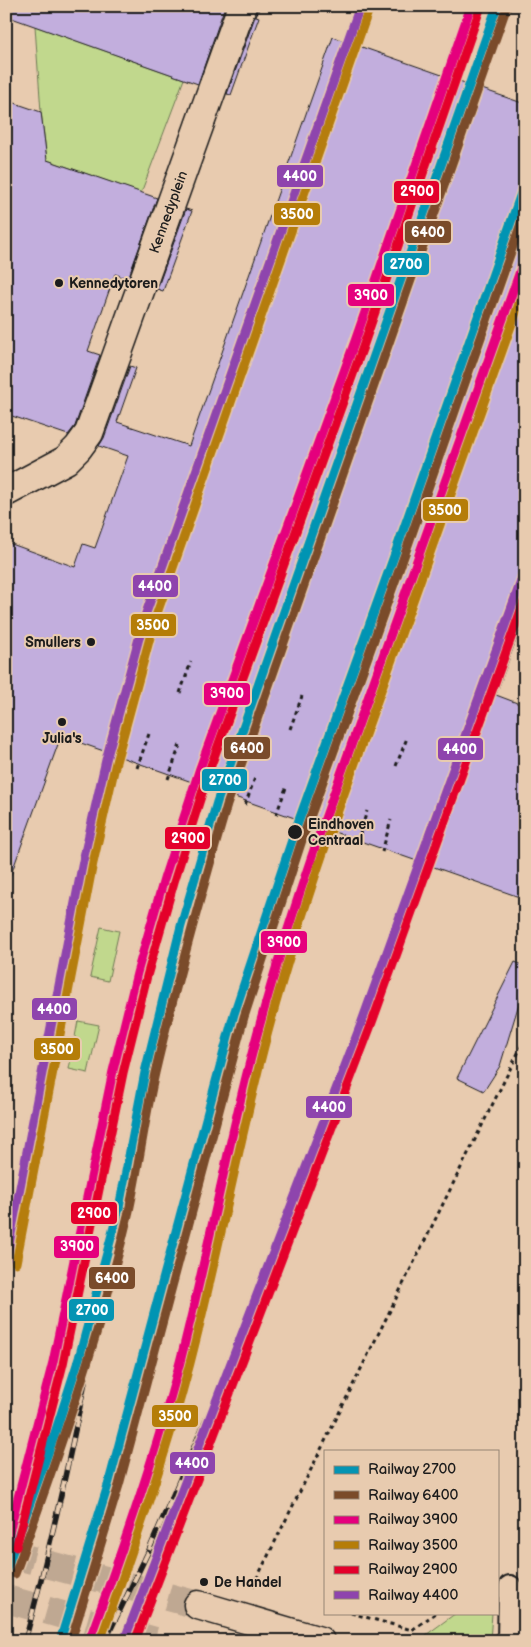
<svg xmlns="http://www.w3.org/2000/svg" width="531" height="1647" viewBox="0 0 531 1647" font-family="'Balsamiq Sans',sans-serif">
<rect width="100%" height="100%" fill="#e8cbaf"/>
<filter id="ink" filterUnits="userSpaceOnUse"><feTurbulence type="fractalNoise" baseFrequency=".02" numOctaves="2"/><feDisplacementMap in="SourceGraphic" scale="10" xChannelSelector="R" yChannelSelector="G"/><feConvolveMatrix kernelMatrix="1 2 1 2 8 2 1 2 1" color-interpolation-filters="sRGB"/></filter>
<g filter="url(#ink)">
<path fill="#c1d88d" stroke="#6e7a54" d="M35,26L184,79L141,193L47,160L41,112Z
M101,927L119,931L108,981L90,977Z
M78,1021L99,1025L88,1073L69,1069Z
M456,1613H492L490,1641H429L426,1635Z"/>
<path fill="#c2aedd" stroke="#1c1c1c" d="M6,6H225L198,84L6,16Z
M257,6H260L256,16L259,17L231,95L227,94L257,11Z
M333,37L525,104V616L496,695L525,706V899L61,736L10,877L6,876V542L75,567L83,544L95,548L128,456L99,446L104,438L130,366L136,368L117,422L189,446Z
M6,100L41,112L47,160L157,198L128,279L115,274L88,351L100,355L75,426L68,435L6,414Z
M186,209L192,211L163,291L157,289Z
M515,962L525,966V984L500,1066L484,1091L457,1078Z"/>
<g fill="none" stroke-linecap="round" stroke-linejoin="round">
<path stroke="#bfa892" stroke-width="28" stroke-dasharray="28 14" stroke-linecap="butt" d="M6,1553L198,1605
M6,1599L155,1641"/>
<defs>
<path id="service" d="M509,1641L510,1587"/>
<path id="minor" d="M6,492L66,460L78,448L89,433L242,6"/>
<path id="tertiary" d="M198,1605L320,1641"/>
</defs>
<use href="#service" stroke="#1c1c1c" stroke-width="26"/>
<use href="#minor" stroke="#1c1c1c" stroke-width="31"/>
<use href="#tertiary" stroke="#1c1c1c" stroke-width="31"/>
<path stroke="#1c1c1c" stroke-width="3" stroke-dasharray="4 4" stroke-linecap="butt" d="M180,693L191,662
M290,729L302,696
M396,766L407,738
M137,768L150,731
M168,779L181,742
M245,805L256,775
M276,815L287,785
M357,843L367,811
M382,852L391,820
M253,1586L525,1039
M351,1613L412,1630L436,1613"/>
<use href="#service" stroke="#e8cbaf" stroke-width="22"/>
<use href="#minor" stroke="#e8cbaf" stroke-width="28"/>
<use href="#tertiary" stroke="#e8cbaf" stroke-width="28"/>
<defs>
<path id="rail" d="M149,1550L240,1341
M25,1641C64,1498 91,1353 119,1208
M105,1641L152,1544"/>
</defs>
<use href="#rail" stroke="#1c1c1c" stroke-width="5.5"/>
<use href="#rail" stroke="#e8cbaf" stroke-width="4" stroke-dasharray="11" stroke-linecap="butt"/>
<defs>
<path id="rail-1" d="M6,1570L54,1436L79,1358L119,1208L145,1072L181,926L217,802L497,6
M60,1641L109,1482L234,1014L295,831L398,545L525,182"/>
<path id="rail-2" d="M15,1574C58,1455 100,1335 129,1211C139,1165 145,1118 155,1073C176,983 201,894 227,805L506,9
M71,1641L119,1485L244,1017L304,834L407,548L525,212"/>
<path id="rail-3" d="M6,1544L53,1362L113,1071L137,973L164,879L200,768L355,341L471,6
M89,1641C123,1549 155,1457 180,1362C204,1269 222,1175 245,1081C265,1000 290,920 317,841L525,257"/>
<path id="rail-4" d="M16,1263L93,863L116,762L155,619L369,9
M100,1641C133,1550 165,1458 190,1363C214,1271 232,1177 255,1083C274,1002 299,923 326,844L525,287"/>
<path id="rail-5" d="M16,1547L63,1364L123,1073L147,976L174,882L209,771L364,344L480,9
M135,1641L370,1028L525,599"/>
<path id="rail-6" d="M6,1260L83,861L106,760L145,616L360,6
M124,1641L361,1024L525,570"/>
</defs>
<use href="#rail-1" stroke="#e8cbaf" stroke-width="12"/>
<use href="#rail-2" stroke="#e8cbaf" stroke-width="12"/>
<use href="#rail-3" stroke="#e8cbaf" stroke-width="12"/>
<use href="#rail-4" stroke="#e8cbaf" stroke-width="12"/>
<use href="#rail-5" stroke="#e8cbaf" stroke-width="12"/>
<use href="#rail-6" stroke="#e8cbaf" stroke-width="12"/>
<use href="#rail-1" stroke="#0494b3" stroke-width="9"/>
<use href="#rail-2" stroke="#7a4b2a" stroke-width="9"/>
<use href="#rail-3" stroke="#e5007d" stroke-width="9"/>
<use href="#rail-4" stroke="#b57d08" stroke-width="9"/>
<use href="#rail-5" stroke="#e4002b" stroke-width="9"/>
<use href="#rail-6" stroke="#8e44ad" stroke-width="9"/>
</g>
</g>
<g fill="#1c1c1c" stroke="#e8cbaf" stroke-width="2">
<circle cx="59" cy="283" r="5"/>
<circle cx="91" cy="642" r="5"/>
<circle cx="62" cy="722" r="5"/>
<circle cx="295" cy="832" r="8"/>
<circle cx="204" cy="1582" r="5"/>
</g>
<g text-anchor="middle" stroke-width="4" stroke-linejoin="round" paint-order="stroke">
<g font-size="14" fill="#1c1c1c" stroke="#e8cbaf">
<text transform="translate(168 212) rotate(-70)" y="5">Kennedyplein</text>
</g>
<g font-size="14" font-weight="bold" fill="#1c1c1c" stroke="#e8cbaf" text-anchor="start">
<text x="69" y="288">Kennedytoren</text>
<text x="81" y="647" text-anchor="end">Smullers</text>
<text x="62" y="743" text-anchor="middle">Julia's</text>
<text x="214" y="1587">De Handel</text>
</g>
<g font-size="14" font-weight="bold" fill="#1c1c1c" stroke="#e8cbaf" text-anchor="start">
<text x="308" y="829">Eindhoven<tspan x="308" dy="16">Centraal</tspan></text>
</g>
</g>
<g stroke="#e8cbaf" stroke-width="2">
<rect x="276" y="164" width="48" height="24" rx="5" fill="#8e44ad"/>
<rect x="393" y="180" width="47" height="24" rx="5" fill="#e4002b"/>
<rect x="273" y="202" width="48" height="24" rx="5" fill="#b57d08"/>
<rect x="404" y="220" width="48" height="24" rx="5" fill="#7a4b2a"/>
<rect x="383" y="252" width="47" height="24" rx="5" fill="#0494b3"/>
<rect x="347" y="283" width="48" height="24" rx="5" fill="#e5007d"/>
<rect x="422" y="498" width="47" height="24" rx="5" fill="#b57d08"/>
<rect x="132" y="574" width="47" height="24" rx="5" fill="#8e44ad"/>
<rect x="130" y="613" width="47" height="24" rx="5" fill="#b57d08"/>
<rect x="203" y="682" width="48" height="24" rx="5" fill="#e5007d"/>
<rect x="223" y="736" width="48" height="24" rx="5" fill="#7a4b2a"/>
<rect x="437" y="737" width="47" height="24" rx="5" fill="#8e44ad"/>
<rect x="201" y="768" width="47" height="24" rx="5" fill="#0494b3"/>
<rect x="164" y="826" width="47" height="24" rx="5" fill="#e4002b"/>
<rect x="260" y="930" width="48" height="24" rx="5" fill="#e5007d"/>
<rect x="31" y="997" width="47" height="24" rx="5" fill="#8e44ad"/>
<rect x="33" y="1037" width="48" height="24" rx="5" fill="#b57d08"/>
<rect x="305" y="1095" width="48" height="24" rx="5" fill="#8e44ad"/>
<rect x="70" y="1201" width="48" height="24" rx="5" fill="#e4002b"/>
<rect x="53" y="1235" width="47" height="24" rx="5" fill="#e5007d"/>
<rect x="88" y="1266" width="48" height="24" rx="5" fill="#7a4b2a"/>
<rect x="68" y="1298" width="47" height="24" rx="5" fill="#0494b3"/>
<rect x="151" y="1404" width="48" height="24" rx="5" fill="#b57d08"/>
<rect x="169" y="1451" width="47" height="24" rx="5" fill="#8e44ad"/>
</g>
<g font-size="14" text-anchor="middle" font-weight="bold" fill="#fff">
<text x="300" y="181">4400</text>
<text x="417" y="196">2900</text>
<text x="297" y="219">3500</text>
<text x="428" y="237">6400</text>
<text x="406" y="269">2700</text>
<text x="371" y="300">3900</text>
<text x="445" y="515">3500</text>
<text x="155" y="591">4400</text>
<text x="153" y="630">3500</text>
<text x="227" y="698">3900</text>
<text x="247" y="753">6400</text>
<text x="460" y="754">4400</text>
<text x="225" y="785">2700</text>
<text x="188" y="843">2900</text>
<text x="284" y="947">3900</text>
<text x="54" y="1014">4400</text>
<text x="57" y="1054">3500</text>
<text x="329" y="1112">4400</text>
<text x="94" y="1218">2900</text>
<text x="77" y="1251">3900</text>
<text x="112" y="1283">6400</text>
<text x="92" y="1315">2700</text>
<text x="175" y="1421">3500</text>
<text x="192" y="1468">4400</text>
</g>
<rect width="531" height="1647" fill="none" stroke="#e8cbaf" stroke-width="25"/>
<rect x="12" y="12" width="506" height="1622" fill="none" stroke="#1c1c1c" stroke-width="2" filter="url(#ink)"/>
<rect x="324" y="1450" width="175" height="165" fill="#e8cbaf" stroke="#968574"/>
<rect x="334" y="1466" width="25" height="8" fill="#0494b3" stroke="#968574"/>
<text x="368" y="1474" font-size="15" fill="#1c1c1c">Railway 2700</text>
<rect x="334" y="1491" width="25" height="8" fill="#7a4b2a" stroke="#968574"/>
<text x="368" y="1500" font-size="15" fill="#1c1c1c">Railway 6400</text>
<rect x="334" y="1516" width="25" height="8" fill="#e5007d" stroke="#968574"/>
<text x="368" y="1524" font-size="15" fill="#1c1c1c">Railway 3900</text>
<rect x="334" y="1541" width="25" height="8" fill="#b57d08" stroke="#968574"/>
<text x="368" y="1550" font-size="15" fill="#1c1c1c">Railway 3500</text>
<rect x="334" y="1566" width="25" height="8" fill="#e4002b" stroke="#968574"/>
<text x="368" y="1574" font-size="15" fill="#1c1c1c">Railway 2900</text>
<rect x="334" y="1591" width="25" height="8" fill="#8e44ad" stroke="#968574"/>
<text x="368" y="1600" font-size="15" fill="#1c1c1c">Railway 4400</text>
</svg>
